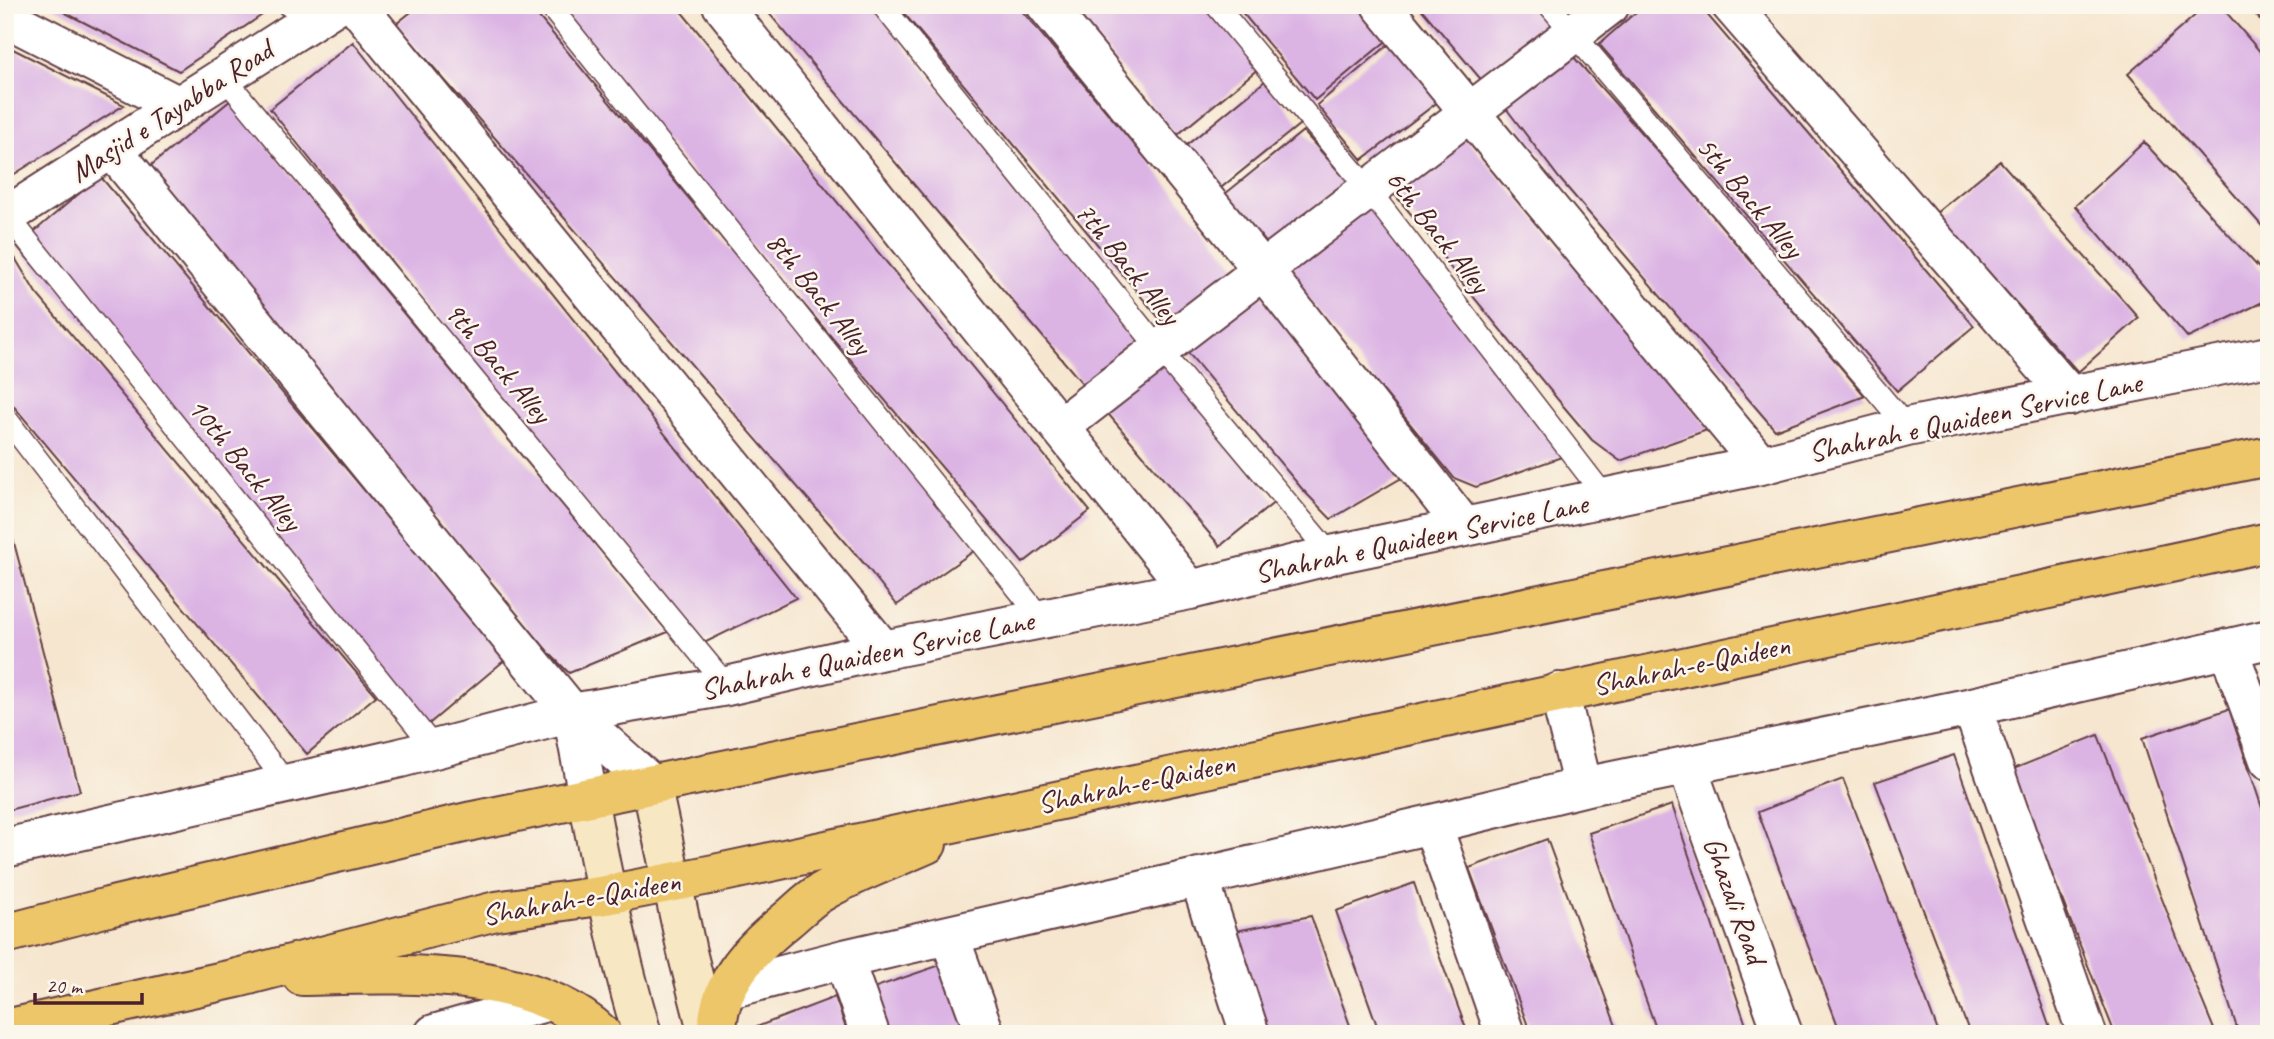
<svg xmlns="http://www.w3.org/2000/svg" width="2274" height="1039" viewBox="0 0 2274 1039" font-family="Caveat,sans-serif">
<rect width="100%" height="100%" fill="#fbf7ec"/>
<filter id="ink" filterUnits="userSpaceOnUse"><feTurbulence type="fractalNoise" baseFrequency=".0143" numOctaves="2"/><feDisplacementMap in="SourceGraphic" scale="14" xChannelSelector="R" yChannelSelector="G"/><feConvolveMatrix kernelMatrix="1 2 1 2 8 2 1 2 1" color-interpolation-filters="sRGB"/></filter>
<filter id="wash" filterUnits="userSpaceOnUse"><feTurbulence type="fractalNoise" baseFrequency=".00686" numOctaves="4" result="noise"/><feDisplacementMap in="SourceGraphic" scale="28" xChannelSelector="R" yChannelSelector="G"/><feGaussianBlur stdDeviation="1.57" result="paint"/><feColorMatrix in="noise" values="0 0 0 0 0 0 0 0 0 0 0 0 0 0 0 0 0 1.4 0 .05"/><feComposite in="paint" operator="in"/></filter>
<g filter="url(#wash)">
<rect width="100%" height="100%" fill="#f6e6cf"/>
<g id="blocks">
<path fill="#dbb4e4" d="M50,5H270L274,7L179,71Z
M420,5H529L978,548L897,605L867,567L396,24Z
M550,5H676L1090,511L1023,563Z
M762,5H871L1276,501L1220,546Z
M897,5H1017L1410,473L1331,519L1303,490Z
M1070,5H1208L1259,68L1176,136Z
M1236,5H1364L1391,37L1315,100Z
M1418,5H1538L1553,24L1484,83Z
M1644,5H1699L1974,326L1897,391L1599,44Z
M2207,5H2220L2269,62V234L2128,74Z
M2265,5H2269V29L2255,14Z
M1393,41L1439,101L1362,160L1317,105Z
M353,42L500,228L796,598L702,644L528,433L270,109Z
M5,45L124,105L5,180Z
M1564,46L1667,162L1865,396L1775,430L1559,178L1499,99Z
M1265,81L1300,124L1217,191L1182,149Z
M231,100L357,257L668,632L569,673L549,653L237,277L149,167Z
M1303,131L1348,182L1265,248L1220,198Z
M1459,131L1561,248L1710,429L1620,461L1592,440L1559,401L1457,277L1426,232L1390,189Z
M2144,142L2269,279V299L2188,338L2075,206Z
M2000,161L2139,318L2078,372L1936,213Z
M100,176L506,659L424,728L17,246Z
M1364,197L1573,453L1476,487L1454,478L1280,264Z
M9,248L36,293L376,696L307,754L5,396V251Z
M5,509L80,791L5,811Z
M2229,709L2269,829V1034H2239L2142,738Z
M2098,735L2194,981L2216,1034H2115L2011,770Z
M1954,755L2009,912L2052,1034H1970L1875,782Z
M1843,779L1863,831L1939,1034H1841L1817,970L1758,812Z
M1672,805L1742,1013L1749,1034H1658L1642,989L1589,833Z
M1547,839L1585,943L1619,1034H1531L1469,868Z
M1414,883L1432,936L1468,1034H1380L1336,911Z
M1311,916L1353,1034H1260L1221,934Z
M955,960L980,1034H886L870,989Z
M835,997L848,1034H747L746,1031Z"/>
</g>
</g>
<g filter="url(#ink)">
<use href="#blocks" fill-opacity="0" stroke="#643d44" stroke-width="2"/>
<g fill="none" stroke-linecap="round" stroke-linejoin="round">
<defs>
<path id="lane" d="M288,5L315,19
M549,5L1041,618
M882,5L1159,349L1331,555
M1216,5L1368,189L1606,498
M1549,5L1907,427
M224,77L727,686
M7,215L436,750
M5,417L288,785"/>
<path id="street" d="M356,5L883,650
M722,5L1190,590
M1046,5L1262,269L1464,527
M1381,5L1761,465
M1731,5L2070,396
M5,17L179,106
M112,149L572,713L651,784
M5,217L336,5
M1060,427C1242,284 1427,146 1610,5
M2228,648L2269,760
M1559,692L1583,787
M1972,707L2087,1034
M572,713L588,797
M1687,766L1783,1034
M1432,824L1505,1034
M5,848L400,758L572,713L727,686L883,650L1190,590L1331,555L1761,465L1907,427L2269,356
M1199,877L1250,1034
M949,935L985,1034
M844,959L870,1034
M725,990L844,959L1432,824L1583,787L1972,707L2269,639
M434,1034L549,1001"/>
<path id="secondary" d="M651,784L687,952L708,1034
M588,797C602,877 619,956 642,1034"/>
<path id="primary" d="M5,934L108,907L472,821L2269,456
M302,976C396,974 528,965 602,1034
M5,1029L237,978L496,911L606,895L714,874L2269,542
M717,1034C717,983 750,950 787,920C798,911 808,900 820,893C851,874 894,859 927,844"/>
</defs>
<use href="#lane" stroke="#643d44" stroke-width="24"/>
<use href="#street" stroke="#643d44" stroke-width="42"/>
<use href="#secondary" stroke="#643d44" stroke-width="42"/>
<use href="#primary" stroke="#643d44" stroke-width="42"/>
<use href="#lane" stroke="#fff" stroke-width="21"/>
<use href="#street" stroke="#fff" stroke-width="38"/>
<use href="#secondary" stroke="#f7e8c3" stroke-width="38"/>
<use href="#primary" stroke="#ecc669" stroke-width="38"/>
</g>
</g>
<g text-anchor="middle" stroke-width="5" stroke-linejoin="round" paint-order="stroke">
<g font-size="30" fill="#4a1f2b" stroke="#fbf7ec">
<text transform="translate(171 111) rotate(-33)" y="10">Masjid e Tayabba Road</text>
<text transform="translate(1750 197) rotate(50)" y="10">5th Back Alley</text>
<text transform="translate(1438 231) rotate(52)" y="10">6th Back Alley</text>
<text transform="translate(1128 263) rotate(51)" y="10">7th Back Alley</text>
<text transform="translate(819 293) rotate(51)" y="10">8th Back Alley</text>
<text transform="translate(498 362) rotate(50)" y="10">9th Back Alley</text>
<text transform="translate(1975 417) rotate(-12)" y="10">Shahrah e Quaideen Service Lane</text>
<text transform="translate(245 464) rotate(51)" y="10">10th Back Alley</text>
<text transform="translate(1421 538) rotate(-12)" y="10">Shahrah e Quaideen Service Lane</text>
<text transform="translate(867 655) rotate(-12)" y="10">Shahrah e Quaideen Service Lane</text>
<text transform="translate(1691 665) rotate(-12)" y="10">Shahrah-e-Qaideen</text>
<text transform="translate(1136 783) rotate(-12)" y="10">Shahrah-e-Qaideen</text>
<text transform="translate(581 898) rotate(-10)" y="10">Shahrah-e-Qaideen</text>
<text transform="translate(1735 900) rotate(70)" y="10">Ghazali Road</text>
</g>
</g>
<rect width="2274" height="1039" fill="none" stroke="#fbf7ec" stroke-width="28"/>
<path d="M35 993v10h107v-10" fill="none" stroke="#4a1f2b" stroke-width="3.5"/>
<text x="46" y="993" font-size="21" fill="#4a1f2b" stroke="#fbf7ec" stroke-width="5" paint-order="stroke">20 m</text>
</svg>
